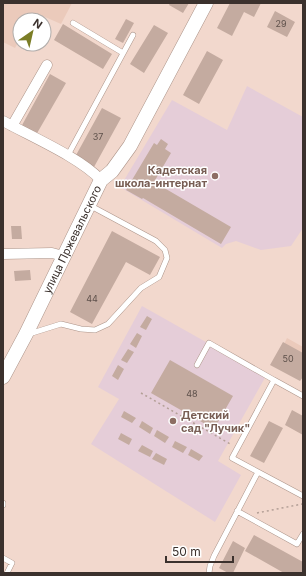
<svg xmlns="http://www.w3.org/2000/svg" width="306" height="576" viewBox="0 0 306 576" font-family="Inter,sans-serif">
<rect width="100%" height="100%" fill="#f2d8cd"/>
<path fill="#ebcabb" d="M3,3H72L61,24L36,13L31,20H20V39L15,48L3,42Z
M287,338L303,347V377L276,361Z"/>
<path fill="#e5cdd8" d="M247,86L303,117V228L291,246L261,250L236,241L226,244L222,248L120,187L172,100L227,130Z
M142,306L266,376L218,461L241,475L215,522L91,444L119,399L98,387Z"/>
<path fill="#c4aba0" d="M170,3H189L183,13L169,5Z
M230,3H261L254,17L244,12L232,36L217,28Z
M275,11L295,22L287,37L267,27Z
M126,19L134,23L123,43L115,39Z
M63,24L112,54L103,69L54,40Z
M154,25L168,33L144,73L130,64Z
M207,51L223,60L199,104L183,95Z
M50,74L66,83L36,135L21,127Z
M102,108L121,118L94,167L75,157Z
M161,139L168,144L165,149L171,153L154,182L231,227L221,244L143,198L142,199L126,190L154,143L157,145Z
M11,226H21L22,239H12Z
M112,231L160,257L150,275L126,262L92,324L70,312Z
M30,270L31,280L15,281L14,271Z
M147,316L152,319L146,330L140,327Z
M137,333L142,336L136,348L130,344Z
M283,342L303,353V377L300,381L270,365Z
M128,349L134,352L127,363L121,360Z
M170,360L233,396L214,429L151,393Z
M118,365L124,369L118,380L112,376Z
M292,410L303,416V435L285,425Z
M124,411L136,418L132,423L121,417Z
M142,421L153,428L150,434L139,427Z
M269,421L283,428L264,463L250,456Z
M157,430L169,437L165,443L154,436Z
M121,433L132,439L129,445L118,439Z
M175,441L187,447L183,453L172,447Z
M142,445L153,451L150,457L138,451Z
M191,449L203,456L199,461L188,455Z
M156,453L167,459L164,465L152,459Z
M254,535L303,562V573H284L245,551Z
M233,541L245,548L233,573H228L219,568Z"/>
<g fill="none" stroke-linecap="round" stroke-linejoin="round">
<defs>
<path id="lane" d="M73,23L123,53
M68,155L133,35
M29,334L61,324L81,329L95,330L108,324L141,288L159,277L167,258L165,250L156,241L89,205
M197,365L209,343L274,380
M258,472L303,496
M3,503V505
M237,511L297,544L303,534
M3,558L12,563L7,573
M209,573L210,566L214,556L258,472L232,458L274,380L303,396"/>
<path id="street" d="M3,121C32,137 79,157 101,180
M12,126L47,65
M3,254L52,253L63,256"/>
<g id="secondary">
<path id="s1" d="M3,377L26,334L101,180L112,171L130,146L206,3"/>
</g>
</defs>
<use href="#lane" stroke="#ac9489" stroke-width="6"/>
<use href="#street" stroke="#ac9489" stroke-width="11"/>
<use href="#secondary" stroke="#ac9489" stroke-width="15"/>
<path stroke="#b39f96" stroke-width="1.5" stroke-dasharray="2 3" stroke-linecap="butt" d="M141,393L232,445
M257,513L302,504"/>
<use href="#lane" stroke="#fff" stroke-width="5"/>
<use href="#street" stroke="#fff" stroke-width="10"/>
<use href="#secondary" stroke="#fff" stroke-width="14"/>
</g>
<g fill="#8d6e63" stroke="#fff" stroke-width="1.5">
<circle cx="215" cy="176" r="4"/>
<circle cx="173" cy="421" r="4"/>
</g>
<g text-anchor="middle" stroke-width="3" stroke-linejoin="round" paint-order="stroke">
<g font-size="9" fill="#5d504a">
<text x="281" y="27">29</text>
<text x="98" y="140">37</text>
<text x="92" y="302">44</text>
<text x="288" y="362">50</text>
<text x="192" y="397">48</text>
</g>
<g font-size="11" font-weight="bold" fill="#785e54" stroke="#fff" text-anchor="end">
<text x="207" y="174">Кадетская<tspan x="207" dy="13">школа-интернат</tspan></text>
<text x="181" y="419" text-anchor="start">Детский<tspan x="181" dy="13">сад "Лучик"</tspan></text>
</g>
<g font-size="11" fill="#3b312d" stroke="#fff">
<text dy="4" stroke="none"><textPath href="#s1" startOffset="154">улица Пржевальского</textPath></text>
</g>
</g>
<rect width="306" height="576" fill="none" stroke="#3b312d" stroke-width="8"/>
<g transform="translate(32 32) rotate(34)"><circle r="19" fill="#ffffff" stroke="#b1adab"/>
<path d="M0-3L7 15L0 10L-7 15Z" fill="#7b7d26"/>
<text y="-6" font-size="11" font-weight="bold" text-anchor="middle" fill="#3b312d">N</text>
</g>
<path d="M166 556v6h67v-6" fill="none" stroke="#3b312d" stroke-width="2"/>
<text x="172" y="556" font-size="12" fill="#3b312d" stroke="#ffffff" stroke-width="3" paint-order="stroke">50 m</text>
</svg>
